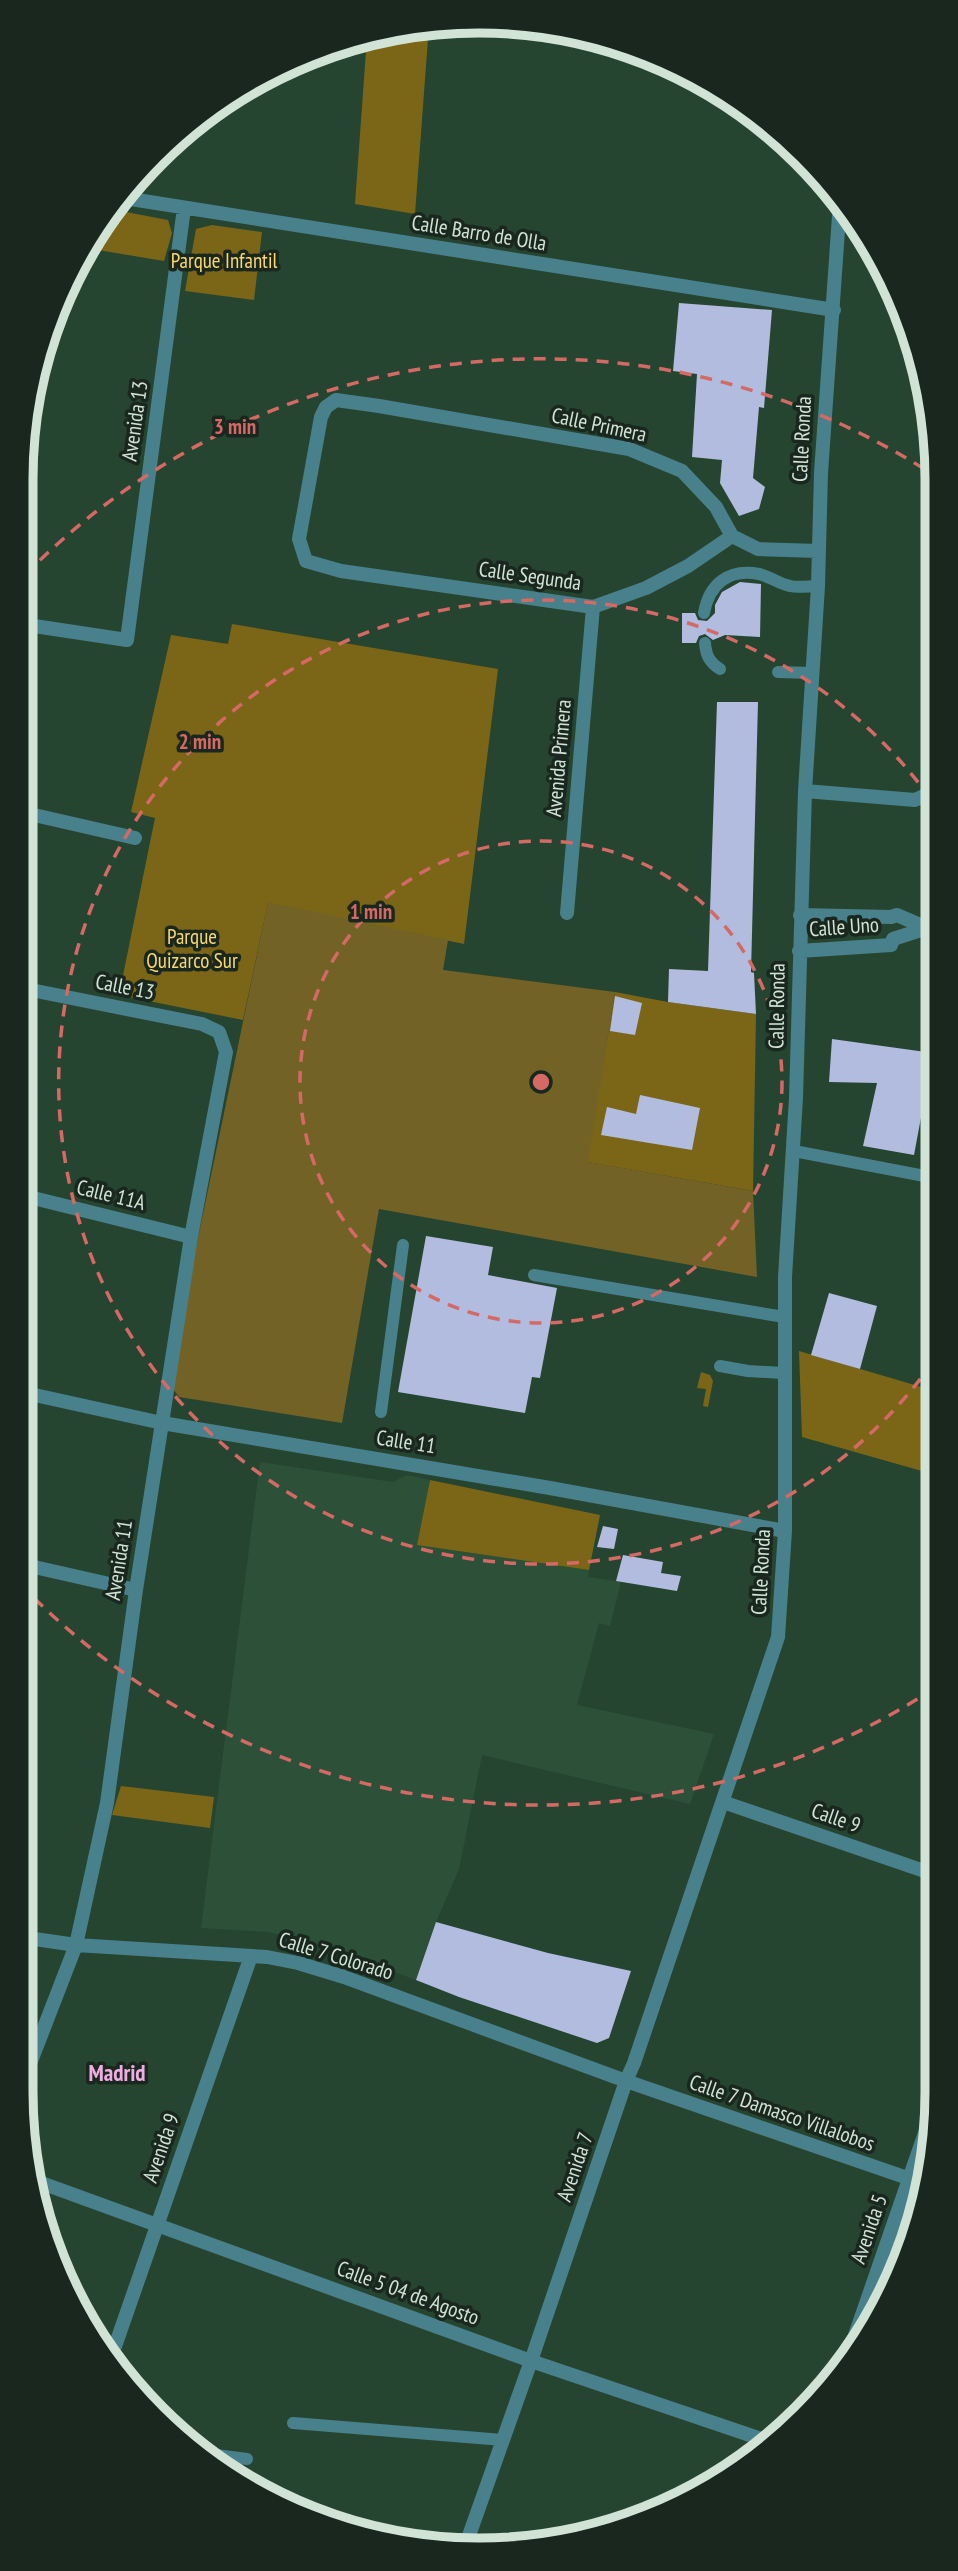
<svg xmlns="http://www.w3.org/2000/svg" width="958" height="2571" viewBox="0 0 958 2571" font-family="'PT Sans Narrow',sans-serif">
<rect width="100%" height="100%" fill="#264530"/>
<path fill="#2c5138" d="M260,1462L393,1482L407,1475L430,1480L417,1545L589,1570L588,1577L621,1582L610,1626L599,1623L577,1705L714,1734L690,1804L482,1755L459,1869L436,1922L416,1980L326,1946L268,1932L201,1928Z"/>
<path fill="#7b6618" d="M420,25H429L415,214L355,204L367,37Z
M110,209L168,220L172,233L164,261L98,250L102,223Z
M212,225L262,232L254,300L185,291L196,229Z
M921,487L933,489L934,711L921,710Z
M232,624L498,669L464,944L268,903L243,1020L119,995L155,818L131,812L171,635L228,644Z
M615,992L668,1002L756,1014L753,1191L587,1162Z
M799,1351L935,1391L936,1475L802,1437Z
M701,1372L710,1375L713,1381L708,1407L703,1406L706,1389L697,1388Z
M430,1480L600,1515L589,1570L417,1545Z
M121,1786L214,1797L210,1828L112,1815Z"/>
<path fill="#736225" d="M268,902L448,940L443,970L615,992L588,1162L753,1191L757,1277L379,1209L342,1423L179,1397L168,1382Z"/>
<path fill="#b2bcdf" d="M679,303L772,310L764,408L759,407L753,478L765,487L759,509L739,516L720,483L722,460L692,457L697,374L673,371Z
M740,582L761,584L760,637L725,635L713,640L705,634L699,636L696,643H682V613H695L698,620L707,621L715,613V605L722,592Z
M717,702H758L751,972L754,973L756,1014L668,1002L669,969L708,971Z
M615,996L642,1003L635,1035L610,1031Z
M832,1039L933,1053L914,1155L863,1146L877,1083L829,1082Z
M640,1095L700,1108L692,1150L601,1135L607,1107L636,1114Z
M426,1236L493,1247L488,1275L557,1288L540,1378L532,1377L525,1413L398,1392Z
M829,1293L877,1306L860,1369L811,1355Z
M603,1526L618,1529L614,1549L597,1547Z
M623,1555L663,1562L661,1573L681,1576L677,1591L616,1581Z
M436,1922L548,1953L631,1971L609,2038L597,2043L459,1997L416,1980Z"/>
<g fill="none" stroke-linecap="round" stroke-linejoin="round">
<path stroke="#48808c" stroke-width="12" d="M704,613C709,584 729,568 759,574C769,576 779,584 790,586C798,588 809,586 818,586
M705,643C706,655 709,662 720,669
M778,672L812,673
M794,1151L935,1178
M534,1275L784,1317
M720,1366L748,1371L783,1373
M381,1412L403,1245
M293,2423L503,2440
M208,2454L247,2459"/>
<path stroke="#48808c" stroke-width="14" d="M118,197L834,310
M732,536L688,566L646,588L593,607L341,571L306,561L299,539L321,417L326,407L336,400L379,406L629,449L682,471L716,507L732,536L758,549L818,551
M21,624L127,640L184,208
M805,791L915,800L934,791
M21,812L135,838
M567,913L593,607
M800,915L891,917L897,915L927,928L934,929
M799,951L891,945L893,939L927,928
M21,988L202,1024L219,1032L226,1052L191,1237L162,1423L136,1590L107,1803L76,1945L21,2087
M21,1195L191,1237
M21,1392L162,1423L550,1488L785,1531
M21,1564L136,1590
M723,1802L936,1875
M21,1937L76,1945L267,1957L298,1963L344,1977L626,2081L925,2184
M36,2181L531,2361L767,2441
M112,2355L251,1956
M843,2370L936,2101
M466,2544L531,2361L626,2081L634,2063L778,1637L785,1531V1277L796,1098L805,791L818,586L821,473L840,202"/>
</g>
<g fill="none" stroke="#d46965" stroke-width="3.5" stroke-dasharray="12 9">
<circle cx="541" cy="1082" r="241"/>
<path d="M933 1362A482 482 0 1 1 933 802"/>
<path d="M935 1688A723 723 0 0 1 25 1589M25 575A723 723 0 0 1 929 472"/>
</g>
<g text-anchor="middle" stroke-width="7" stroke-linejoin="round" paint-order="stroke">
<g font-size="21" fill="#d1e3d5" stroke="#1a271e">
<text transform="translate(479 233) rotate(9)" y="7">Calle Barro de Olla</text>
<text transform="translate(135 421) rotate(-82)" y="7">Avenida 13</text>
<text transform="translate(599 425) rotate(12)" y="7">Calle Primera</text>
<text transform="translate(802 439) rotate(-87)" y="7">Calle Ronda</text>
<text transform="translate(530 576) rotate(8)" y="7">Calle Segunda</text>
<text transform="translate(559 758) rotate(-85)" y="7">Avenida Primera</text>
<text transform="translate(844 927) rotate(-4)" y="7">Calle Uno</text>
<text transform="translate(125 987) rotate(11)" y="7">Calle 13</text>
<text transform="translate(777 1006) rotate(-89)" y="7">Calle Ronda</text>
<text transform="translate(111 1195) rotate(14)" y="7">Calle 11A</text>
<text transform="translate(406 1442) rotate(9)" y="7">Calle 11</text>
<text transform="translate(119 1560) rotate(-81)" y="7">Avenida 11</text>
<text transform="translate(761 1572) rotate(-87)" y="7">Calle Ronda</text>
<text transform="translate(836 1818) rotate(19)" y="7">Calle 9</text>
<text transform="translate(336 1956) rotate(17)" y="7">Calle 7 Colorado</text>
<text transform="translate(782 2113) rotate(19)" y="7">Calle 7 Damasco Villalobos</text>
<text transform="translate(161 2148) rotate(-71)" y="7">Avenida 9</text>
<text transform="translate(575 2167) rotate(-71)" y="7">Avenida 7</text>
<text transform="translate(869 2229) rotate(-71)" y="7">Avenida 5</text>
<text transform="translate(408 2293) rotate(20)" y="7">Calle 5 04 de Agosto</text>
</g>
<g font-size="21" fill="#f9d96c" stroke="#1a271e">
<text x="224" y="268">Parque Infantil</text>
<text x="192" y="944">Parque<tspan x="192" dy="24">Quizarco Sur</tspan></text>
</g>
<g font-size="23" font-weight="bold" fill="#eeaee2" stroke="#1a271e">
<text x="117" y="2081">Madrid</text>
</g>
</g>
<path d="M0 0H958V2571H0ZM479 33H479A446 446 0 0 1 925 479V2092A446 446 0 0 1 479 2538H479A446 446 0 0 1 33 2092V479A446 446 0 0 1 479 33Z" fill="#1a271e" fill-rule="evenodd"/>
<path fill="none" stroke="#d1e3d5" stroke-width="9" d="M479 33H479A446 446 0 0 1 925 479V2092A446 446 0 0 1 479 2538H479A446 446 0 0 1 33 2092V479A446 446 0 0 1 479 33Z"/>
<circle cx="541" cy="1082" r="10" fill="#d46965" stroke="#1a271e" stroke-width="3.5"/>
<g font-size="21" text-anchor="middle" font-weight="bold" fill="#d46965" stroke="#1a271e" stroke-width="7" stroke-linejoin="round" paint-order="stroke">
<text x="235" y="434">3 min</text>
<text x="200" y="749">2 min</text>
<text x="371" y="919">1 min</text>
</g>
</svg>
